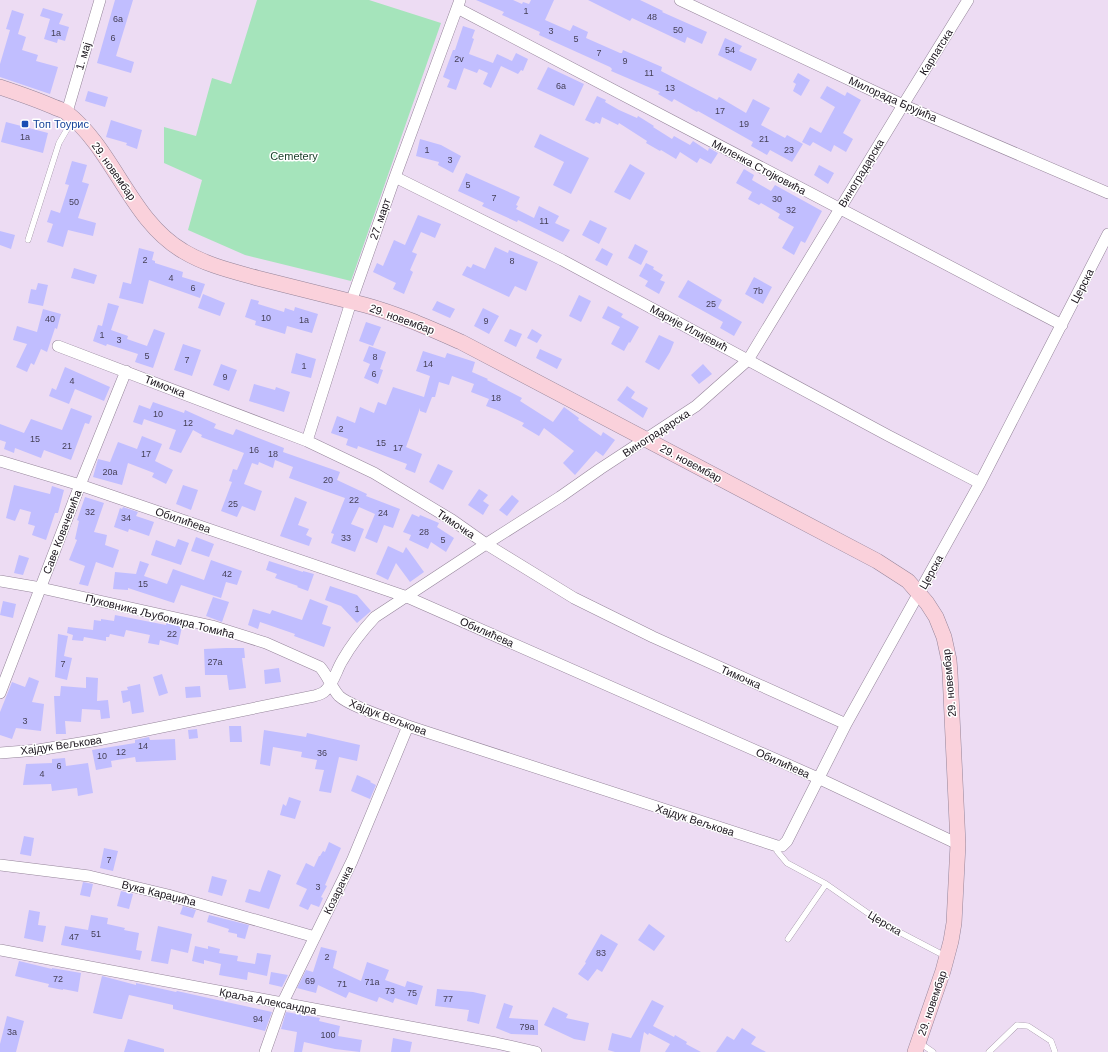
<svg xmlns="http://www.w3.org/2000/svg" width="1108" height="1052" viewBox="0 0 1108 1052" font-family="Helvetica,sans-serif">
<rect width="100%" height="100%" fill="#eddcf3"/>
<path fill="#a5e4bb" d="M257,0H369L441,23L351,281L245,255L188,230L202,180L164,163V127L196,136L212,78L231,84Z"/>
<path fill="#c1beff" d="M115,0H133L116,56L134,62L131,73L97,63Z
M476,0H513L522,4L523,2L529,4L531,0H554L545,20L570,31L573,25L588,32L586,38L620,53H622L623,50L662,67L661,71L717,100L719,97L746,113L753,99L770,108L761,125L785,138L787,135L803,144L792,162L770,150L767,155L751,146L753,142L698,111L697,112L674,99L672,102L658,94L660,92L611,71L612,69L610,67L539,35L540,32L502,15L504,12Z
M588,0H640L663,11L662,12L707,32L702,44L687,37L685,43L632,18L630,21Z
M43,8L63,14L59,24L69,27L65,41L58,39L57,43L44,39L50,19L40,16Z
M12,10L24,14L18,34L26,37L22,50L38,55L36,61L58,67L50,94L0,77V64L10,30L6,29Z
M463,26L475,30L472,38L474,39L469,54L493,63L497,54L512,61L516,53L528,59L523,71L521,70L518,74L501,66L491,88L483,84L488,73L479,69L477,73L464,68L456,90L447,87L450,80L443,77L453,50H455Z
M725,38L742,46L739,51L757,59L751,71L718,55Z
M548,67L584,84L574,106L537,89Z
M798,73L810,80L801,96L793,91L796,84L793,82Z
M827,86L845,96L847,92L861,100L843,133L853,139L846,152L834,145L831,152L813,142L810,146L802,142L810,127L821,133L835,107L820,98Z
M88,91L108,97L105,107L85,101Z
M597,96L606,100L605,102L619,110L637,118L638,116L654,126L653,127L672,139L674,136L690,145L693,141L708,151L709,148L718,153L711,164L700,158L697,163L680,152L676,159L661,150L660,151L646,143L647,141L619,123L618,125L602,117L600,124L596,122L594,124L585,120Z
M111,120L142,130L137,149L126,145L127,143L106,137Z
M6,122L48,133L43,153L1,142Z
M540,134L589,158L571,194L553,185L564,162L534,147Z
M420,139L441,145L461,156L453,173L438,165L439,162L416,156Z
M72,161L87,165L82,182L89,184L78,218L96,223L93,236L68,230L63,247L47,242L53,224L47,222L51,210L60,213L69,185L65,184Z
M630,164L645,173L630,200L614,192Z
M819,165L834,173L828,184L814,175Z
M744,169L754,175L752,180L771,191L775,185L822,211L805,243L801,241L794,255L782,248L794,227L778,218L780,214L761,203L759,205L748,199L752,192L736,183Z
M466,173L520,197L516,205L518,206L516,209L534,218L539,206L559,216L555,223L570,230L563,242L518,220L517,222L482,206L484,203L458,191Z
M418,215L441,224L435,238L421,232L412,252L417,254L410,270L413,272L404,294L393,289L396,283L373,272L377,263L383,266L394,240L405,245Z
M590,220L607,228L599,244L582,235Z
M0,231L15,235L11,249L0,245Z
M635,244L648,251L641,265L628,258Z
M495,247L508,253L509,250L538,262L526,291L515,286L509,297L462,275L467,266L471,268L473,264L485,269Z
M139,248L154,252L152,260L155,261V263L183,272L182,277L205,284L200,298L149,280L143,304L119,298L123,282L131,284Z
M602,248L613,254L607,266L595,260Z
M646,263L654,267L653,269L663,275L660,280L665,282L659,294L645,286L648,281L639,276Z
M74,268L97,275L94,284L71,278Z
M754,277L772,287L763,304L745,294Z
M688,280L722,300L718,308L742,322L734,336L720,328L723,322L678,297Z
M38,283L48,285L43,306L28,303L31,289L36,290Z
M203,294L225,303L220,316L198,308Z
M579,295L591,301L581,322L569,316Z
M251,299L259,301L258,304L284,312L285,308L294,311L295,307L318,314L312,333L287,326L285,334L255,325L256,321L245,317Z
M437,301L455,309L450,318L432,310Z
M108,303L119,306L111,330L128,336L127,339L147,346L154,329L165,333L153,368L135,362L138,354L107,344L106,346L93,341L98,325L102,326Z
M608,306L623,314L621,317L639,327L630,343L629,342L624,351L611,344L620,327L602,318Z
M483,308L499,316L489,334L474,326Z
M43,309L61,314L57,329L55,328L47,352L41,349L34,365L31,363L27,372L16,367L27,344L13,340L17,326L37,332Z
M366,322L381,327L373,346L359,341Z
M510,329L522,334L516,347L504,341Z
M532,329L542,335L537,343L527,338Z
M659,335L674,342L670,352L659,370L645,362Z
M183,344L201,350L192,376L174,370Z
M369,346L386,352L380,369L383,370L378,384L364,378L370,364L363,361Z
M540,349L562,359L557,369L536,358Z
M423,351L445,358L447,353L475,362L472,372L488,379L487,380L522,398L520,401L553,422L564,407L579,418L578,420L601,436L603,432L615,440L603,456L596,451L575,475L563,463L574,451L544,428L539,436L522,426L524,423L497,410L486,406L489,399L471,392L474,384L452,376L449,385L439,382L435,397H432L426,413L420,411V408L406,447L422,454L415,473L405,469L407,464L358,446L357,449L346,445L348,439L331,433L337,416L355,423L360,407L374,413L378,402L386,405L393,387L424,397L430,376L416,371Z
M296,353L316,359L311,378L291,373Z
M221,364L237,370L229,391L213,385Z
M703,364L712,374L699,384L691,375Z
M65,367L110,387L104,401L75,389L69,404L49,396L52,388L56,390Z
M254,384L275,390L276,387L290,392L284,412L249,401Z
M627,386L635,392L631,398L648,408L643,418L617,400Z
M153,402L184,413L185,410L216,424L214,428L233,435L236,429L284,448L283,452L340,472L337,480L367,494L366,496L400,509L393,528L384,525L377,543L365,538L375,514L359,507L351,524L364,529L355,552L331,543L334,534L331,533L345,498L289,478L293,467L275,460L273,468L259,462L258,465L252,463L244,484L262,491L255,511L242,506L237,517L221,511L232,482L229,481L233,469L237,470L244,453L201,437L202,435L193,430L181,453L169,449L176,430L144,419L142,425L133,422L139,405L150,409Z
M71,408L92,416L89,424L85,423L71,460L44,450L41,458L15,448L14,453L4,449L6,442L0,440V424L24,433L31,419L62,430Z
M142,436L162,444L155,461L173,470L166,484L152,477L154,473L128,463L122,485L93,477L98,459L110,462L118,442L137,449Z
M438,464L453,471L443,490L429,482Z
M14,485L50,494L52,486L64,490L58,513H55L46,540L32,535L35,526L28,524L31,512L20,509L15,521L6,518Z
M183,485L198,490L191,510L176,504Z
M479,489L488,495L483,501L489,505L483,515L468,505Z
M512,495L519,501L507,516L499,510Z
M85,497L104,503L94,532L107,535L105,545L119,550L113,568L96,562L88,586L79,584L85,566L69,560L77,540L75,539L79,521L77,520Z
M295,497L307,502L298,525L309,529L306,535L312,538L309,546L280,536Z
M123,507L138,512L136,516L154,522L149,536L129,529L128,532L114,527L120,508L122,509Z
M412,514L419,517L420,515L439,523L437,527L454,538L446,552L431,542L428,549L409,540L411,535L403,532Z
M196,537L214,544L209,557L191,551Z
M178,539L189,543L181,565L151,555L156,540L175,547Z
M388,546L403,553L406,547L424,572L410,582L396,563L388,580L376,574Z
M19,555L29,558L23,575L14,573Z
M211,560L242,571L237,585L226,582L221,598L181,585L174,603L128,588V590L113,589L115,572L136,574L140,561L149,564L144,576L167,584L173,569L204,580Z
M269,561L303,572V571L314,574L308,591L297,587L298,586L275,578L277,574L266,570Z
M330,586L357,595L371,611L357,623L341,606L325,600Z
M213,597L229,602L222,622L206,616Z
M310,599L328,606L322,624L331,627L324,647L294,636L295,634L260,622L258,629L248,625L253,609L270,614L272,610L302,620Z
M3,601L16,604L13,618L0,615Z
M115,615L166,625V623L182,627L178,645L160,640L159,645L148,643L150,635L126,630L124,637L110,634L109,637H106V641L84,637L83,641L72,640L73,635L67,633L68,627L93,630L94,620L101,621V619L114,621Z
M58,634L68,636L64,656L72,658L67,680L55,677Z
M226,648H244L245,658H242L246,688L229,690L227,675H205L204,649Z
M279,668L281,682L265,684L264,670Z
M162,674L168,693L159,696L153,677Z
M29,677L39,681L32,702L44,704L41,731L16,728L12,739L0,735V712L12,682L25,687Z
M86,677L98,678L97,701L108,700L110,718L101,719L100,710L82,709L81,722L65,721L66,734H56L54,696H60L61,686L86,688Z
M140,684L144,712L132,714L130,701L123,703L121,691L128,690L127,687Z
M200,686L201,697L186,698L185,687Z
M229,726H241L242,742H230Z
M197,729L198,738L189,739L188,730Z
M264,730L306,737L307,733L360,745L357,761L339,757L331,793L319,791L324,770L315,769L317,760L301,757L302,752L273,747L270,766L260,764Z
M149,737L150,740L175,739L176,760L136,762L135,757L111,761L112,767L96,770L92,750L135,743V740Z
M65,758L66,766L88,763L93,793L78,796L77,788L52,791L51,784L23,785L26,764L52,763V759Z
M357,775L371,781L370,782L376,785L370,799L351,791Z
M289,797L301,801L295,819L280,815L283,804L286,806Z
M24,836L34,838L31,856L20,854Z
M329,842L341,848L325,885L327,886L321,897L323,898L319,907L311,904L308,910L299,906L307,889L296,884L306,863L314,867L319,856H320L323,851L325,852Z
M104,848L118,851L113,871L100,868Z
M268,870L281,875L269,909L245,902L249,889L260,892Z
M212,876L227,880L222,896L208,892Z
M83,882L93,884L90,897L80,895Z
M121,891L133,894L129,909L117,906Z
M183,906L196,910L193,918L180,914Z
M29,910L40,912L38,925L46,926L43,942L24,938Z
M91,915L108,918L107,924L125,928L124,930L139,933L136,950L142,951L140,960L61,945L65,926L88,930Z
M209,915L249,925L245,939L237,937V934L228,932L229,929L207,922Z
M649,924L665,936L654,951L638,940Z
M158,926L192,934L188,953L171,949L168,964L151,961Z
M601,934L618,944L602,972L597,969L588,981L578,974L586,963L585,962Z
M195,946L208,949V946L220,949L219,953L238,956L237,961L255,964L257,953L271,955L267,976L248,972L247,980L219,975L221,964L204,960V964L192,961Z
M321,947L337,951L333,968L361,981L367,962L389,970L385,980L405,987L407,981L423,986L417,1005L395,998L393,1003L379,997L377,1002L349,992L346,998L318,985L316,993L297,988L306,970L313,972Z
M19,961L52,969V968L81,973L78,992L63,989V990L48,987L49,984L15,976Z
M271,972L288,975L282,987L269,984Z
M102,976L136,985V983L176,992L177,991L272,1012L265,1031L173,1009V1005L129,995L122,1019H119L93,1013Z
M437,989L473,992L486,995L479,1024L467,1021L469,1010L435,1006Z
M652,1000L664,1006L653,1026L674,1037L675,1035L687,1042L686,1044L701,1052H665L670,1044L649,1033L648,1035L644,1032L640,1052H615L608,1050L612,1033L631,1038Z
M504,1003L513,1006L509,1018L538,1020V1035L511,1034L496,1028Z
M553,1007L568,1014L566,1018L589,1023L585,1041L574,1039L544,1025Z
M286,1012L320,1018L319,1021L340,1026L338,1036L362,1040L360,1052L335,1049L304,1042L302,1052H294L297,1032L281,1029Z
M7,1016L24,1021L16,1052H0V1044Z
M742,1028L756,1037L751,1044L766,1052H716L727,1036L734,1040Z
M393,1038L412,1042L410,1052H391Z
M128,1039L164,1049V1052H124Z"/>
<g fill="none" stroke-linecap="round" stroke-linejoin="round">
<defs>
<path id="lane" d="M28,240L59,143L73,119
M777,846V851L787,863L826,884L882,923L947,957
M788,939L826,884
M920,1043L933,1052
M989,1052L1017,1025L1028,1026L1051,1041L1055,1052"/>
<path id="street" d="M680,0L903,105L1108,193
M457,8L1062,325
M67,112L100,0
M395,177L562,260L889,436L980,483
M58,346L307,441L374,473L452,520L486,544L574,598L653,637L846,724
M307,441L351,302L395,177L460,0
M0,461L80,485L407,597L818,778L958,844
M0,581L41,588L212,626L266,643L320,667C328,676 331,687 339,696C351,707 391,719 408,726L777,846H782L787,841L846,724L980,483L1108,234
M0,693L80,485L126,371
M0,753L38,750L98,740L314,696C318,695 322,694 325,691C334,683 336,671 342,661C351,645 362,631 375,617L486,544L560,497L600,469L696,406L748,360L903,105L968,0
M0,865L89,876L168,895L315,937
M0,950L496,1043L536,1052
M265,1052L282,1004L352,861L408,726"/>
<path id="secondary" d="M0,87C18,93 36,99 54,107C58,109 64,110 67,113C114,150 131,221 183,251C206,265 232,271 257,278C293,287 329,296 365,305C398,314 429,328 461,342L877,561L908,581L927,603L936,617L944,637L949,660L950,673L958,844L954,923L951,941L943,971L915,1052"/>
</defs>
<use href="#lane" stroke="#95859a" stroke-width="6"/>
<use href="#street" stroke="#95859a" stroke-width="12"/>
<use href="#secondary" stroke="#95859a" stroke-width="16"/>
<use href="#lane" stroke="#fff" stroke-width="5.5"/>
<use href="#street" stroke="#fff" stroke-width="11"/>
<use href="#secondary" stroke="#fad1db" stroke-width="15"/>
</g>
<rect fill="#1a4fb4" stroke="#fff" stroke-width="1.5" x="21" y="120" width="8" height="8" rx="2"/>
<g text-anchor="middle" stroke-width="3" stroke-linejoin="round" paint-order="stroke">
<g font-size="9" fill="#443f56">
<text x="526" y="14">1</text>
<text x="652" y="20">48</text>
<text x="118" y="22">6a</text>
<text x="678" y="33">50</text>
<text x="551" y="34">3</text>
<text x="56" y="36">1a</text>
<text x="113" y="41">6</text>
<text x="576" y="42">5</text>
<text x="730" y="53">54</text>
<text x="599" y="56">7</text>
<text x="459" y="62">2v</text>
<text x="625" y="64">9</text>
<text x="649" y="76">11</text>
<text x="561" y="89">6a</text>
<text x="670" y="91">13</text>
<text x="720" y="114">17</text>
<text x="744" y="127">19</text>
<text x="25" y="140">1a</text>
<text x="764" y="142">21</text>
<text x="427" y="153">1</text>
<text x="789" y="153">23</text>
<text x="450" y="163">3</text>
<text x="468" y="188">5</text>
<text x="494" y="201">7</text>
<text x="777" y="202">30</text>
<text x="74" y="205">50</text>
<text x="791" y="213">32</text>
<text x="544" y="224">11</text>
<text x="145" y="263">2</text>
<text x="512" y="264">8</text>
<text x="171" y="281">4</text>
<text x="193" y="291">6</text>
<text x="758" y="294">7b</text>
<text x="711" y="307">25</text>
<text x="266" y="321">10</text>
<text x="50" y="322">40</text>
<text x="304" y="323">1a</text>
<text x="486" y="324">9</text>
<text x="102" y="338">1</text>
<text x="119" y="343">3</text>
<text x="147" y="359">5</text>
<text x="375" y="360">8</text>
<text x="187" y="363">7</text>
<text x="428" y="367">14</text>
<text x="304" y="369">1</text>
<text x="374" y="377">6</text>
<text x="225" y="380">9</text>
<text x="72" y="384">4</text>
<text x="496" y="401">18</text>
<text x="158" y="417">10</text>
<text x="188" y="426">12</text>
<text x="341" y="432">2</text>
<text x="35" y="442">15</text>
<text x="381" y="446">15</text>
<text x="67" y="449">21</text>
<text x="398" y="451">17</text>
<text x="254" y="453">16</text>
<text x="146" y="457">17</text>
<text x="273" y="457">18</text>
<text x="110" y="475">20a</text>
<text x="328" y="483">20</text>
<text x="354" y="503">22</text>
<text x="233" y="507">25</text>
<text x="90" y="515">32</text>
<text x="383" y="516">24</text>
<text x="126" y="521">34</text>
<text x="424" y="535">28</text>
<text x="346" y="541">33</text>
<text x="443" y="543">5</text>
<text x="227" y="577">42</text>
<text x="143" y="587">15</text>
<text x="357" y="612">1</text>
<text x="172" y="637">22</text>
<text x="215" y="665">27a</text>
<text x="63" y="667">7</text>
<text x="25" y="724">3</text>
<text x="143" y="749">14</text>
<text x="121" y="755">12</text>
<text x="322" y="756">36</text>
<text x="102" y="759">10</text>
<text x="59" y="769">6</text>
<text x="42" y="777">4</text>
<text x="109" y="863">7</text>
<text x="318" y="890">3</text>
<text x="96" y="937">51</text>
<text x="74" y="940">47</text>
<text x="601" y="956">83</text>
<text x="327" y="960">2</text>
<text x="58" y="982">72</text>
<text x="310" y="984">69</text>
<text x="372" y="985">71a</text>
<text x="342" y="987">71</text>
<text x="390" y="994">73</text>
<text x="412" y="996">75</text>
<text x="448" y="1002">77</text>
<text x="258" y="1022">94</text>
<text x="527" y="1030">79a</text>
<text x="12" y="1035">3a</text>
<text x="328" y="1038">100</text>
</g>
<g font-size="11" fill="#1b151d" stroke="#fff">
<text transform="translate(936 52) rotate(-58)" y="4">Карпатска</text>
<text transform="translate(83 56) rotate(-73)" y="4">1. мај</text>
<text transform="translate(893 99) rotate(24)" y="4">Милорада Брујића</text>
<text transform="translate(759 167) rotate(28)" y="4">Миленка Стојковића</text>
<text transform="translate(114 171) rotate(55)" y="4">29. новембар</text>
<text transform="translate(861 173) rotate(-59)" y="4">Виноградарска</text>
<text transform="translate(380 219) rotate(-71)" y="4">27. март</text>
<text transform="translate(1082 286) rotate(-63)" y="4">Церска</text>
<text transform="translate(402 319) rotate(20)" y="4">29. новембар</text>
<text transform="translate(689 328) rotate(28)" y="4">Марије Илијевић</text>
<text transform="translate(165 386) rotate(21)" y="4">Тимочка</text>
<text transform="translate(656 433) rotate(-33)" y="4">Виноградарска</text>
<text transform="translate(691 463) rotate(28)" y="4">29. новембар</text>
<text transform="translate(183 520) rotate(19)" y="4">Обилићева</text>
<text transform="translate(456 524) rotate(34)" y="4">Тимочка</text>
<text transform="translate(62 532) rotate(-69)" y="4">Саве Ковачевића</text>
<text transform="translate(931 572) rotate(-61)" y="4">Церска</text>
<text transform="translate(160 616) rotate(14)" y="4">Пуковника Љубомира Томића</text>
<text transform="translate(487 632) rotate(24)" y="4">Обилићева</text>
<text transform="translate(741 677) rotate(24)" y="4">Тимочка</text>
<text transform="translate(949 683) rotate(-95)" y="4">29. новембар</text>
<text transform="translate(388 717) rotate(21)" y="4">Хајдук Вељкова</text>
<text transform="translate(61 745) rotate(-8)" y="4">Хајдук Вељкова</text>
<text transform="translate(783 763) rotate(24)" y="4">Обилићева</text>
<text transform="translate(695 820) rotate(18)" y="4">Хајдук Вељкова</text>
<text transform="translate(338 890) rotate(-64)" y="4">Козарачка</text>
<text transform="translate(159 893) rotate(14)" y="4">Вука Караџића</text>
<text transform="translate(885 923) rotate(31)" y="4">Церска</text>
<text transform="translate(268 1001) rotate(11)" y="4">Краља Александра</text>
<text transform="translate(932 1003) rotate(-71)" y="4">29. новембар</text>
</g>
<g font-size="11" fill="#164399" stroke="#fff" text-anchor="start">
<text x="33" y="128">Топ Тоурис</text>
</g>
<g font-size="11" fill="#153a24" stroke="#fff">
<text x="294" y="160">Cemetery</text>
</g>
</g>
</svg>
